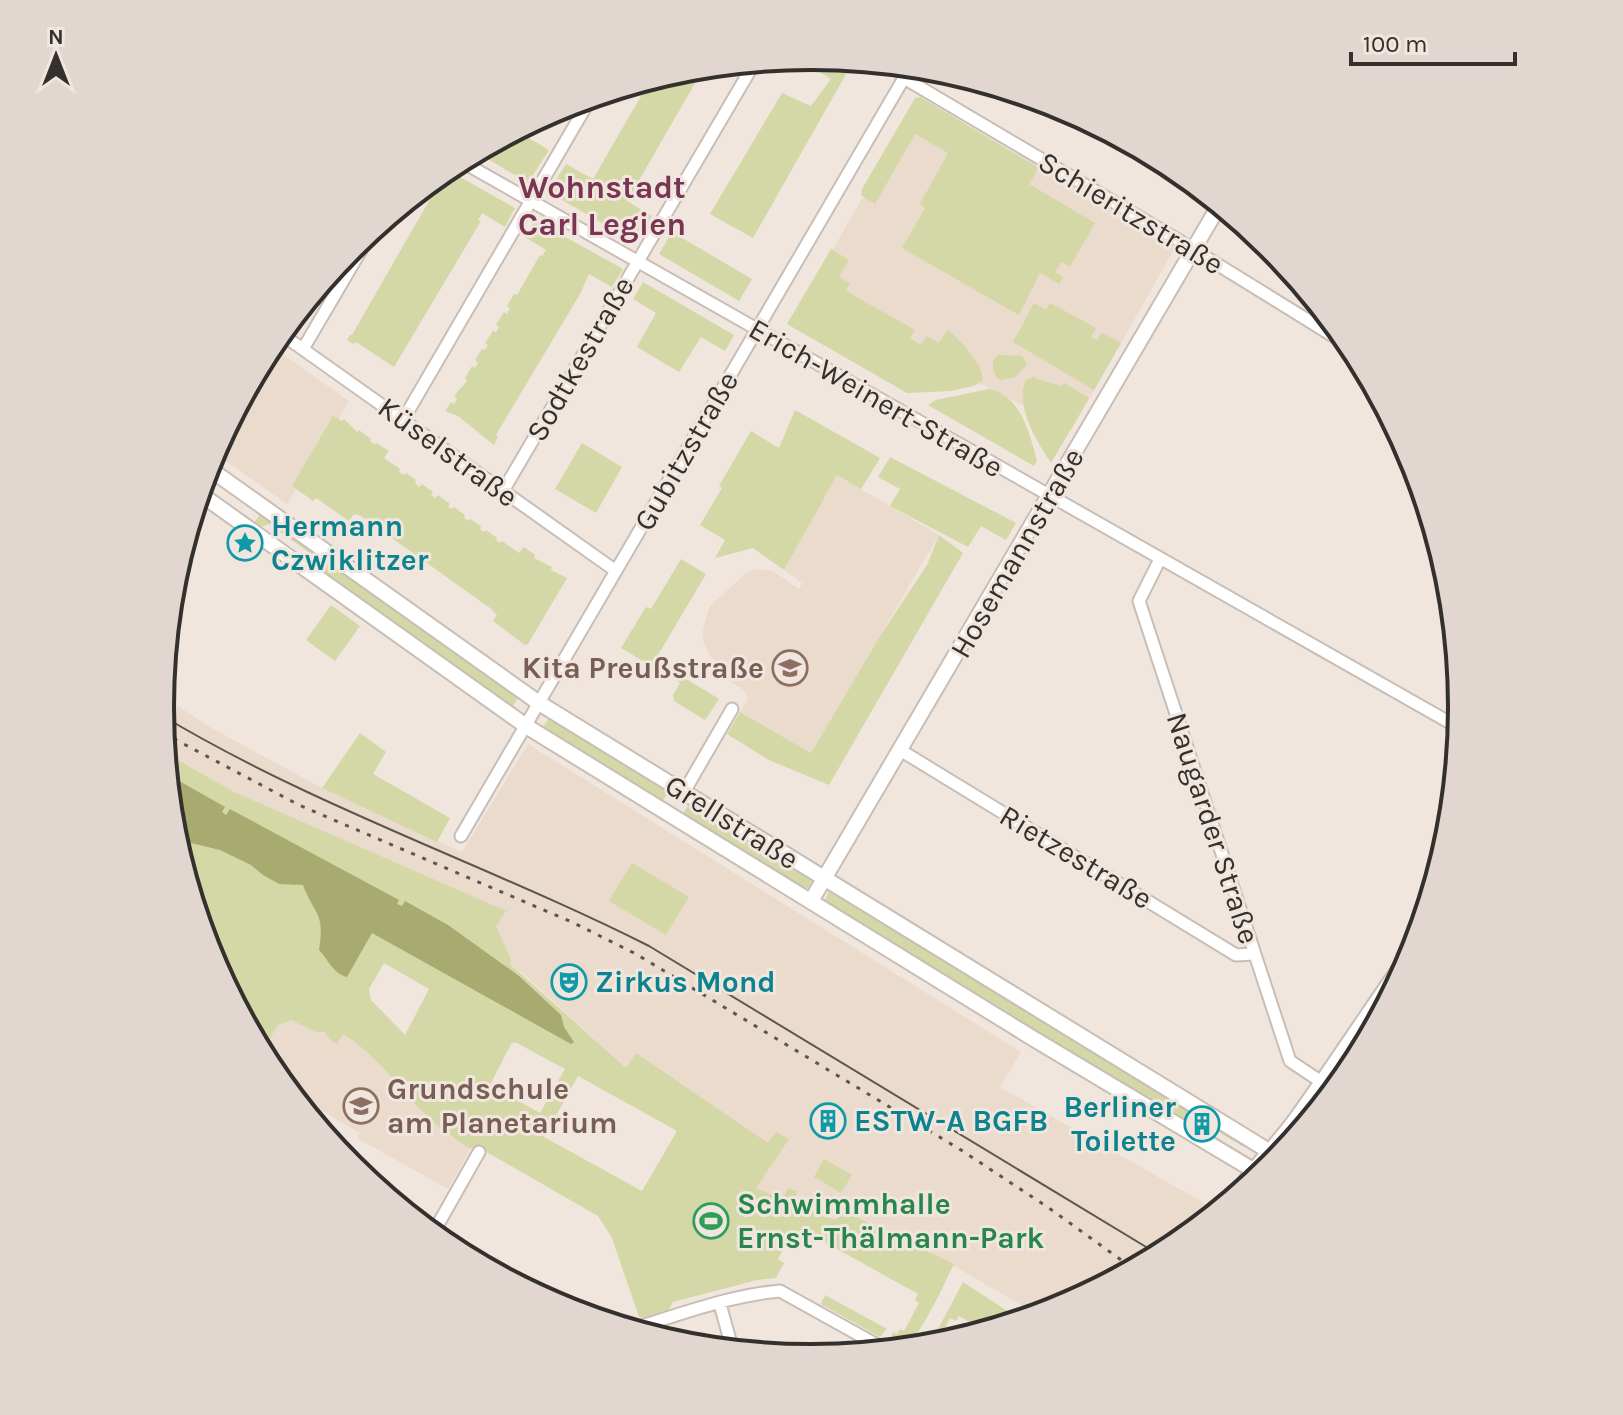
<svg xmlns="http://www.w3.org/2000/svg" width="1623" height="1415" viewBox="0 0 1623 1415" font-family="Karla,sans-serif">
<rect width="100%" height="100%" fill="#f0e6de"/>
<path fill="#ebdbcd" d="M920,97L1175,248L1071,431L808,293Z
M270,345L349,401L287,504L213,452Z
M837,475L939,535L811,753L740,712L748,699L744,690L731,682L709,654L703,640V630L709,607L746,573L755,569L773,571L799,589L802,583L784,570Z
M161,695L213,729L322,788L462,852L528,744L1021,1052L1000,1087L1218,1211L1173,1249L1109,1284L1103,1279L1096,1291L1060,1310L1040,1316L927,1250L846,1211L836,1220L792,1205L796,1191L788,1188L784,1199L756,1188L524,974L450,921L166,770L160,707Z
M291,1020L316,1032H325L337,1043L342,1034L363,1046L423,1112L446,1133L470,1149L448,1189L357,1138L360,1133L322,1111L319,1115L296,1102L270,1069L261,1053L278,1025Z"/>
<path fill="#d4d7a6" fill-rule="evenodd" d="M812,56L854,60L753,238L710,214L782,93L811,106L831,79L801,60L803,57Z
M705,66L627,201L652,216L637,243L548,192L566,164L593,179L651,79L685,68Z
M920,97L1039,168L1029,184L1095,223L1070,267L1061,262L1055,272L1063,277L1059,284L1040,273L1019,315L902,248L925,208L920,204L948,153L915,134L875,204L861,195L862,189L915,98Z
M540,118L527,137L549,150L528,183L476,152Z
M446,169L515,208L505,227L482,213L478,220L481,221L394,367L356,342L353,344L347,340L350,335H352L433,194L436,195L439,189L429,183Z
M535,220L623,269L612,287L589,274L580,294L496,435L498,437L494,445L458,416L445,411L451,402L454,404L457,398L454,396L467,381L465,378L472,366L475,368L478,363L475,360L482,349L485,350L488,345L485,343L493,331L496,332L499,327L496,325L504,312L507,314L510,309L507,306L514,294L517,295L540,255L542,256L546,250L525,237Z
M672,232L752,279L739,301L659,254Z
M831,249L849,260L839,277L850,283L846,291L915,330L910,338L921,345L927,336L939,343L948,329C961,343 981,360 983,380L974,386L951,391L907,393L787,324Z
M643,282L734,335L725,351L701,337L679,372L637,347L656,313L633,299Z
M1034,303L1046,310L1050,303L1096,328L1091,337L1097,340L1102,333L1121,343L1094,390L1013,342Z
M998,355L1022,356L1027,364L1015,377L1000,380C993,376 993,368 993,361Z
M1035,376L1036,379L1062,386L1064,383L1089,398L1051,463C1037,442 1014,404 1026,380Z
M989,389C1021,395 1030,435 1037,461L1034,466L928,405L936,400Z
M795,410L880,458L861,489L837,475L784,570L753,548L715,558L725,540L700,525L722,488L719,486L751,431L779,448Z
M333,416L342,421L344,419L357,432L359,430L371,439L370,441L374,444L376,443L389,451L384,458L400,469L399,472L404,475L406,473L416,480L415,483L419,487L422,484L433,492L431,495L435,498L438,495L450,504L448,507L452,509L454,507L465,515L464,518L468,521L470,519L481,526L480,529L484,532L486,530L497,538L496,540L500,543L502,541L519,553L524,547L535,555L534,558L552,567L551,570L567,578L528,644L525,645L493,621L497,615L490,608L361,516L354,514L349,521L316,498L313,501L292,486Z
M582,443L622,467L596,513L555,489Z
M890,457L1016,523L1006,540L981,526L968,547L890,506L900,489L878,477Z
M261,513L519,697L512,707L301,558L308,554L307,551L269,524L260,527L254,523Z
M939,535L963,553L829,785L769,760L727,734L740,712L811,753L880,636L927,565Z
M681,559L706,574L655,660L719,699L705,720L674,701L673,695L680,683L621,648L646,607L651,609Z
M331,605L360,626L335,661L306,640Z
M550,716L669,790L663,801L543,727Z
M360,733L386,752L373,774L450,818L437,842L322,788Z
M165,753L236,793L506,911L496,926L511,960L510,964L626,1068L636,1053L768,1143L776,1132L789,1139L756,1188L783,1199L788,1188L797,1191L793,1205L835,1220L845,1211L954,1264C945,1281 919,1343 902,1346C897,1347 894,1345 890,1342L893,1332L897,1334L900,1329L904,1331L919,1303L915,1300L918,1294L803,1230L800,1236L796,1233L789,1238L778,1259L784,1263L776,1278L757,1280L673,1302L666,1314L648,1319L639,1317L612,1238L598,1216L478,1147L470,1149C452,1137 435,1125 420,1109C395,1082 374,1053 343,1034L337,1044L329,1039L325,1032H316L291,1020L278,1025L261,1053L209,956L172,834ZM384,963L429,989L405,1035L371,1000L369,989ZM515,1042L565,1069L540,1113L490,1085L511,1044ZM578,1076L677,1131L642,1191L544,1137Z
M690,802L813,879L808,888H804L683,814Z
M632,863L689,897L666,935L609,901Z
M832,889L1246,1144L1244,1147L1200,1121L1198,1124L1203,1129L1241,1152L1240,1154L1202,1134L825,901L829,890Z
M824,1159L852,1175L841,1193L814,1177Z
M963,1282L1021,1320L987,1332L959,1316L956,1321L950,1318L935,1347L928,1348Z
M825,1295L887,1329L880,1337L821,1304Z"/>
<path fill="#a7ab6f" d="M167,774L225,807L222,812L226,815L230,809L399,900L397,904L402,906L405,901L448,925L519,976L561,1015L564,1027L574,1042L571,1044L372,933L347,977C332,973 329,960 319,950C325,911 315,917 303,885L279,884L263,875L251,865L220,850L191,843L172,826Z"/>
<g fill="none" stroke-linecap="round" stroke-linejoin="round">
<defs>
<path id="minor" d="M904,78L1178,240L1356,350
M459,160L1461,729
M280,333L616,571
M303,349L374,228
M403,420L592,96
M503,491L755,62
M1160,559L1139,601L1290,1061L1323,1083
M900,750L1236,955L1253,954
M684,792L732,709
M461,836L911,66
M432,1235L479,1152
M720,1304L733,1351
M639,1333L642,1326C686,1312 734,1295 780,1291L888,1351"/>
<path id="tertiary" d="M207,467L539,703L1280,1158
M199,493L526,726L1034,1039L1263,1176
M811,901L1220,204"/>
<path id="primary" d="M1236,1198C1254,1170 1278,1147 1297,1121C1338,1064 1375,1006 1416,949"/>
</defs>
<use href="#minor" stroke="#c8beb6" stroke-width="15"/>
<use href="#tertiary" stroke="#c8beb6" stroke-width="18"/>
<use href="#primary" stroke="#c8beb6" stroke-width="22"/>
<use href="#minor" stroke="#fff" stroke-width="11"/>
<use href="#tertiary" stroke="#fff" stroke-width="14"/>
<use href="#primary" stroke="#fff" stroke-width="18"/>
<path stroke="#5b5652" stroke-width="2" d="M161,715C316,808 488,865 649,946L1161,1256
M1339,1087L1359,1059"/>
<path stroke="#5b5652" stroke-width="3" stroke-dasharray="4 8" stroke-linecap="butt" d="M163,733L299,805L574,923L636,954L961,1150L1049,1208L1135,1270"/>
</g>
<defs>
<symbol id="sight-ring" viewBox="-11 -11 22 22"><circle r="9.5" fill="#f0e6de" stroke="#0f9aa8" stroke-width="1.5"/><path d="M0-6L1.8-2.2L6-1.7L2.9 1.2L3.7 5.4L0 3.3L-3.7 5.4L-2.9 1.2L-6-1.7L-1.8-2.2Z" fill="#0f9aa8"/></symbol>
<symbol id="school-ring" viewBox="-11 -11 22 22"><circle r="9.5" fill="#f0e6de" stroke="#8d6e63" stroke-width="1.5"/><path d="M0-5L7-2L0 1L-7-2ZM-4 1L0 2.5L4 1V4Q0 6-4 4Z" fill="#8d6e63"/></symbol>
<symbol id="theatre-ring" viewBox="-11 -11 22 22"><circle r="9.5" fill="#f0e6de" stroke="#0f9aa8" stroke-width="1.5"/><path d="M-5-5.5Q0-4 5-5.5V0Q5 5 0 6Q-5 5-5 0ZM-3.3-2.5H-1v1.5H-3.3ZM1-2.5H3.3v1.5H1ZM-2.8 1Q0 5.5 2.8 1Z" fill="#0f9aa8"/></symbol>
<symbol id="building-ring" viewBox="-11 -11 22 22"><circle r="9.5" fill="#f0e6de" stroke="#0f9aa8" stroke-width="1.5"/><path d="M-4-6H4V6H1V3H-1V6H-4ZM-2.5-4.3h1.7v1.8h-1.7ZM.8-4.3h1.7v1.8H.8ZM-2.5-1h1.7V.8h-1.7ZM.8-1h1.7V.8H.8Z" fill="#0f9aa8"/></symbol>
<symbol id="stadium-ring" viewBox="-11 -11 22 22"><circle r="9.5" fill="#f0e6de" stroke="#2e9e5b" stroke-width="1.5"/><path d="M0-5a6.5 5 0 1 0 0 10a6.5 5 0 1 0 0-10ZM-3.5-1.8h7v3.6h-7Z" fill="#2e9e5b"/></symbol>
</defs>
<g fill-rule="evenodd">
<use href="#sight-ring" x="225" y="523" width="40" height="40"/>
<use href="#school-ring" x="770" y="648" width="40" height="40"/>
<use href="#theatre-ring" x="549" y="962" width="40" height="40"/>
<use href="#school-ring" x="341" y="1086" width="40" height="40"/>
<use href="#building-ring" x="808" y="1101" width="40" height="40"/>
<use href="#building-ring" x="1182" y="1104" width="40" height="40"/>
<use href="#stadium-ring" x="691" y="1201" width="40" height="40"/>
</g>
<g text-anchor="middle" stroke-width="6" stroke-linejoin="round" paint-order="stroke">
<g font-size="30" fill="#34302d" stroke="#f0e6de">
<text transform="translate(1131 213) rotate(31)" y="10">Schieritzstraße</text>
<text transform="translate(580 359) rotate(-60)" y="10">Sodtkestraße</text>
<text transform="translate(876 398) rotate(30)" y="10">Erich-Weinert-Straße</text>
<text transform="translate(686 451) rotate(-60)" y="10">Gubitzstraße</text>
<text transform="translate(448 452) rotate(36)" y="10">Küselstraße</text>
<text transform="translate(1017 553) rotate(-60)" y="10">Hosemannstraße</text>
<text transform="translate(732 822) rotate(32)" y="10">Grellstraße</text>
<text transform="translate(1213 828) rotate(72)" y="10">Naugarder Straße</text>
<text transform="translate(1076 857) rotate(31)" y="10">Rietzestraße</text>
</g>
<g font-size="30" font-weight="bold" fill="#0d838f" stroke="#f0e6de" text-anchor="start">
<text x="271" y="536">Hermann<tspan x="271" dy="34">Czwiklitzer</tspan></text>
<text x="595" y="992">Zirkus Mond</text>
<text x="1176" y="1117" text-anchor="end">Berliner<tspan x="1176" dy="34">Toilette</tspan></text>
<text x="854" y="1131">ESTW-A BGFB</text>
</g>
<g font-size="30" font-weight="bold" fill="#785e54" stroke="#f0e6de" text-anchor="end">
<text x="764" y="678">Kita Preußstraße</text>
<text x="387" y="1099" text-anchor="start">Grundschule<tspan x="387" dy="34">am Planetarium</tspan></text>
</g>
<g font-size="30" font-weight="bold" fill="#27864d" stroke="#f0e6de" text-anchor="start">
<text x="737" y="1214">Schwimmhalle<tspan x="737" dy="34">Ernst-Thälmann-Park</tspan></text>
</g>
<g font-size="32" font-weight="bold" fill="#793552" stroke="#f0e6de">
<text x="602" y="198">Wohnstadt<tspan x="602" dy="37">Carl Legien</tspan></text>
</g>
</g>
<path d="M0 0H1623V1415H0ZM174 707a637 637 0 1 1 1274 0a637 637 0 1 1-1274 0Z" fill="#e1d7d0" fill-rule="evenodd"/>
<path fill="none" stroke="#34302d" stroke-width="4" d="M174 707a637 637 0 1 1 1274 0a637 637 0 1 1-1274 0Z"/>
<g transform="translate(56 56)" stroke="#f0e6de" stroke-width="6" paint-order="stroke">
<path d="M0-6L14 30L0 20L-14 30Z" fill="#34302d"/>
<text y="-12" font-size="22" font-weight="bold" text-anchor="middle" fill="#34302d">N</text>
</g>
<path d="M1351 52v12h164v-12" fill="none" stroke="#34302d" stroke-width="4"/>
<text x="1363" y="52" font-size="24" fill="#34302d" stroke="#f0e6de" stroke-width="6" paint-order="stroke">100 m</text>
</svg>
